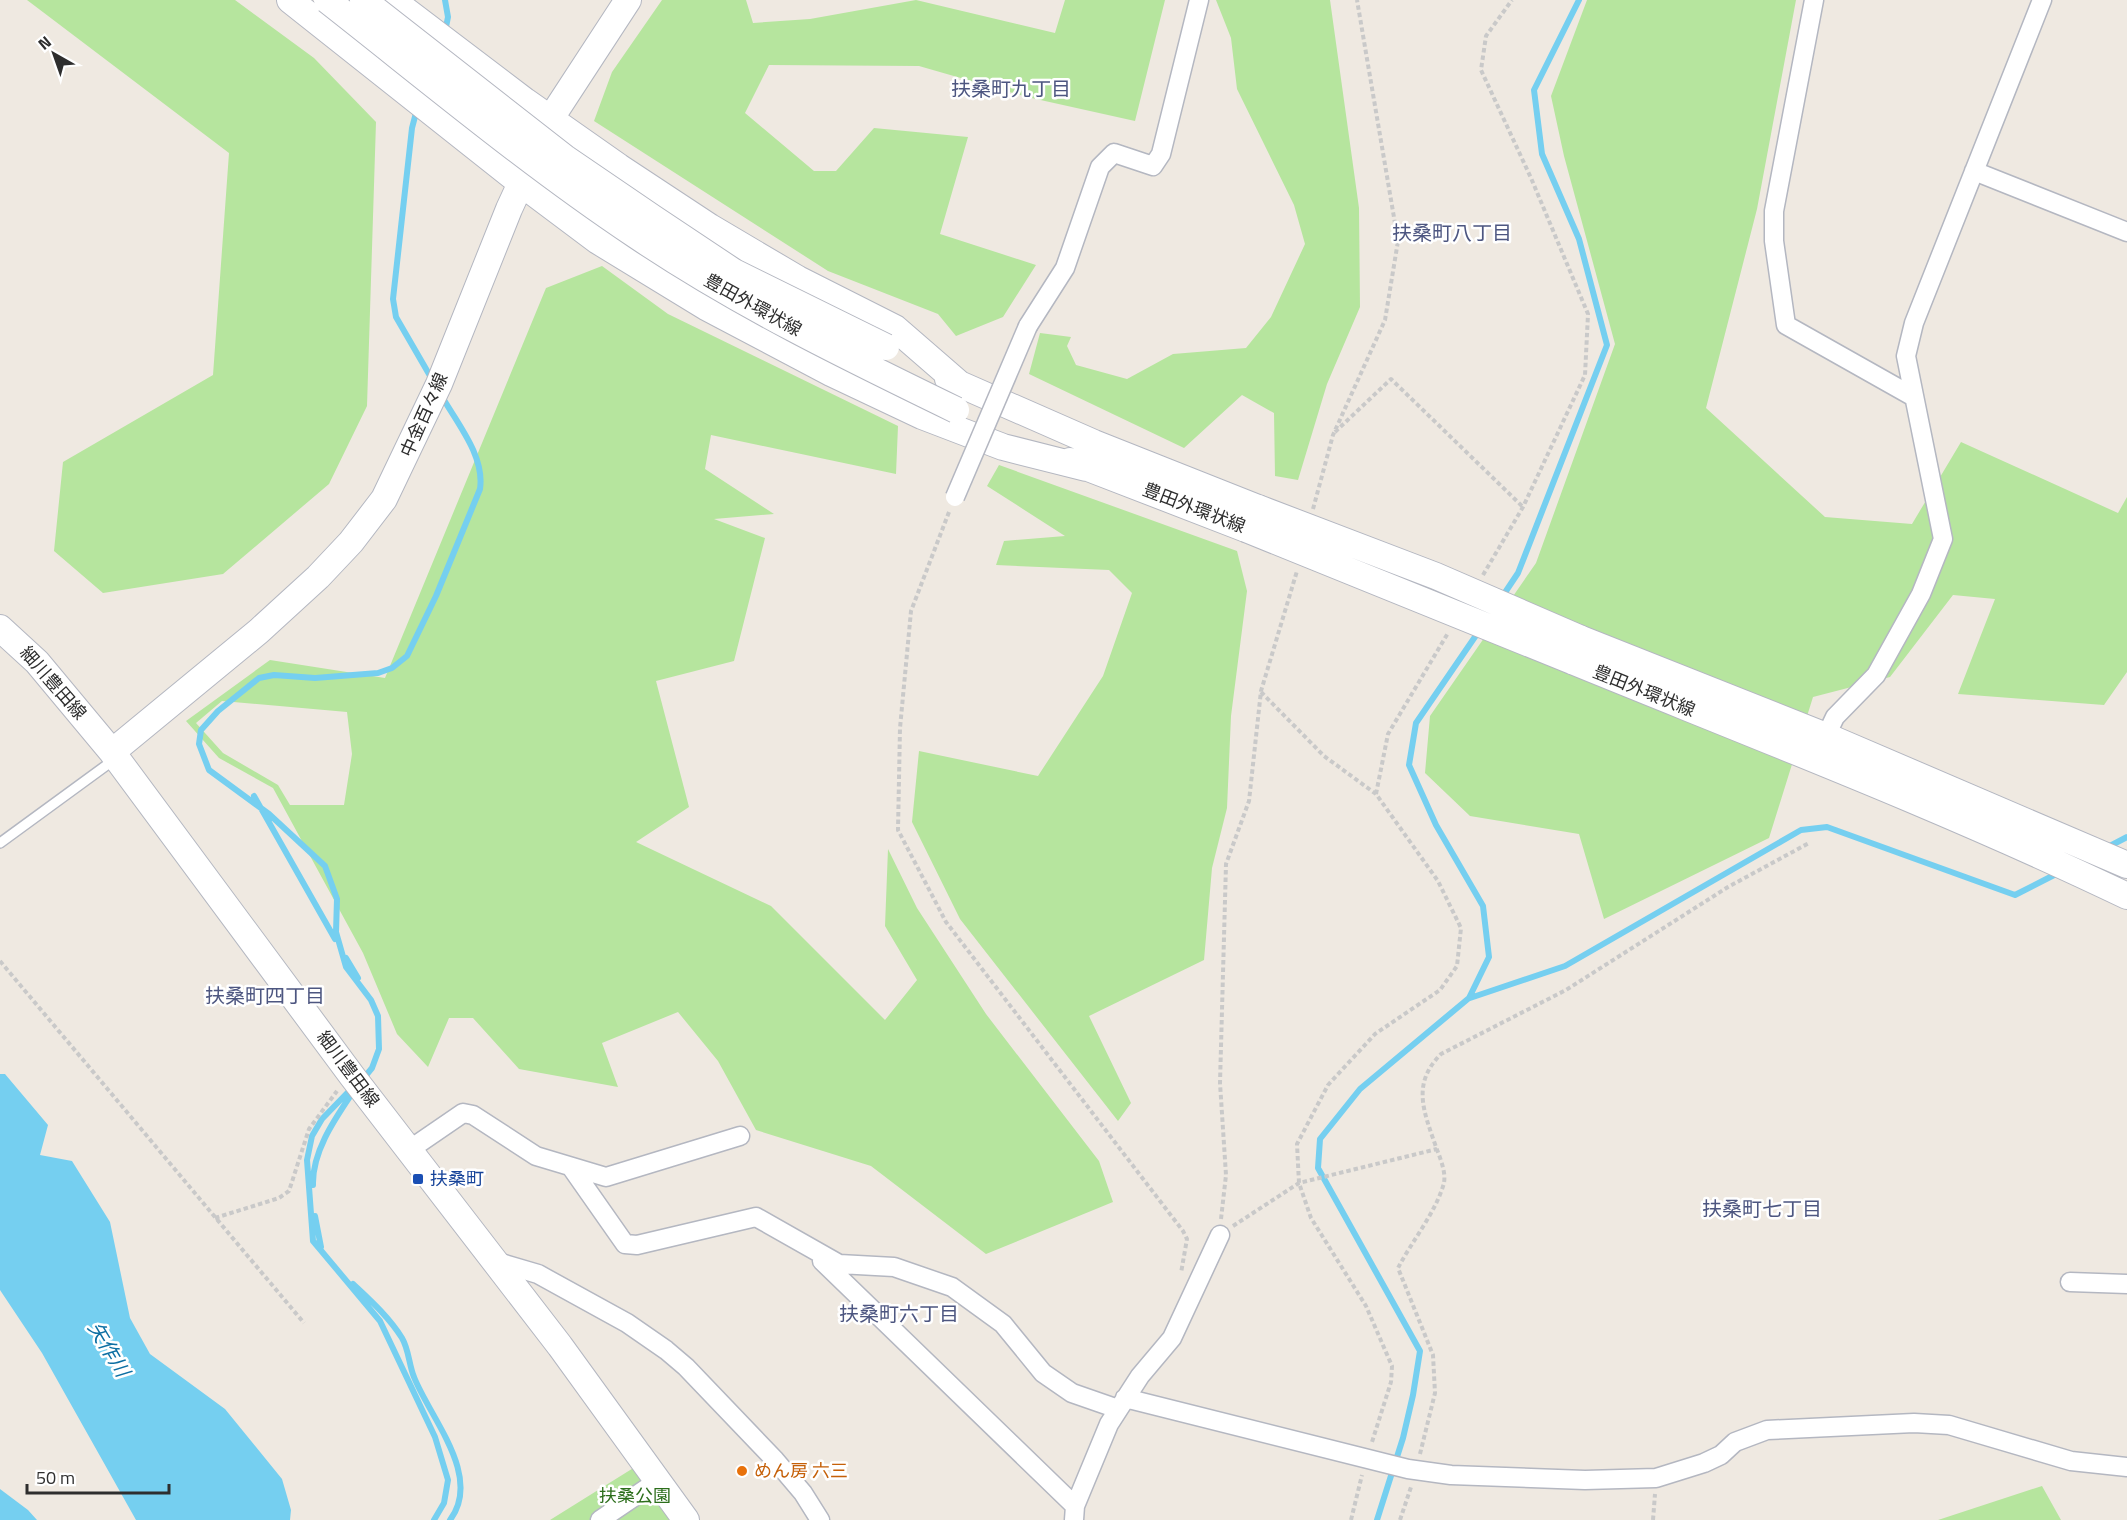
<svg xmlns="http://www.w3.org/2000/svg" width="2127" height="1520" viewBox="0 0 2127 1520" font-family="'Titillium Web','Noto Sans JP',sans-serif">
<rect width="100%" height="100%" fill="#efe9e1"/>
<path fill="#b6e59e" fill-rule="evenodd" d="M27,0H235L314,58L376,122L367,406L329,484L223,574L103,593L54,551L63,462L213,375L229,153Z
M662,0H746L753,23L810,19L916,0L1055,33L1065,0H1165L1135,121L1027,97L919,66L769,65L745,113L814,171H836L874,128L968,137L940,234L1036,265L1003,317L956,336L938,314L828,271L594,121L612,72Z
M1216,0H1330L1359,208L1360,307L1327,384L1298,480L1275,476L1274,413L1242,395L1184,448L1029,374L1040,333L1071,337L1067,346L1076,365L1127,379L1173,354L1246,348L1271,317L1305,244L1294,205L1237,89L1231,38Z
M1587,0H1796L1757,209L1706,408L1825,517L1912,524L1961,442L2118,513L2127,497V672L2104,705L1958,694L1995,599L1953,595L1890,677L1813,697L1769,838L1604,919L1579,834L1470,816L1425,773L1430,716L1536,563L1615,344L1564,156L1551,96Z
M602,266L668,314L898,426L896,474L711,435L705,469L774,514L714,519L765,538L734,661L656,681L689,807L636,842L771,906L885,1020L917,980L885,926L888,849L917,908L986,1014L1099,1161L1113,1202L986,1254L871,1166L756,1130L718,1061L678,1012L602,1043L618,1087L519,1069L473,1018H449L428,1067L397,1034L363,953L273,788L219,758L186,721L270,660L385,678L546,288ZM222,701L347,712L352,754L344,805H290L278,785L223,753L196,723Z
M999,465L1237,551L1247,591L1231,716L1227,808L1212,868L1204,960L1089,1016L1131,1103L1118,1121L960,919L912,822L919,751L1038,776L1103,676L1132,593L1109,570L996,565L1004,541L1065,536L987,486Z
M643,1462L678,1520H550Z
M2042,1486L2061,1520H1938Z"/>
<path fill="#75cff0" d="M0,1074H5L48,1125L40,1155L72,1161L110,1222L130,1318L150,1354L225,1409L282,1479L291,1510L290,1520H136L42,1353L0,1290Z
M0,1489L28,1510L37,1520H0Z"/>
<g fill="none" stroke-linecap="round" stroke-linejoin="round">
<path stroke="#75cff0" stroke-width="6" d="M445,0L448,17L445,32
M417,109L412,128L393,299L396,317L433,381
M1502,597L1518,573L1607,345L1579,239L1542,154L1534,90L1579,0
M254,796L335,939
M2106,848L2127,837
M346,958L358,978
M1470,998L1565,966L1801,830L1827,827L2015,895L2060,872
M363,1079L372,1068L379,1049L378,1016L371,1000L346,967L336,932L337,899L325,866L269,814L209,770L199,744L201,730L218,711L259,678L274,675L315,678L378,673L392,668L407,656L436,596L480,489C485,456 457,423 441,395
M353,1087L322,1119L312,1136L307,1160L313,1241L380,1321L435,1437L448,1480L444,1503L434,1520
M313,1185C312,1150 337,1116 355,1089
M315,1216L321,1247
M353,1284C370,1300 389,1317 402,1338C409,1350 409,1365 414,1377C430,1418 483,1476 450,1520
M1377,1520L1403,1438L1413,1395L1420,1351L1318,1168L1320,1139L1360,1089L1469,998L1489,957L1483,906L1436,825L1409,765L1416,723L1479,631"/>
<defs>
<path id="lane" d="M0,843L115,759"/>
<path id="street" d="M1814,0L1774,211V241L1786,325L1912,396
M1974,171L2127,232
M1028,326L1065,268L1100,167L1114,153L1153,166L1161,154L1199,0
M1826,736L1835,717L1876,675L1921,594L1943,539L1906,356L1914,323L2042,0
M409,1150L463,1113L473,1115L536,1156L606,1177L740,1136
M571,1167L625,1244L637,1245L756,1217L839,1264L894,1267L952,1287L1003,1324L1043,1373L1072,1393L1118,1409
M494,1261L538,1274L627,1323L666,1350L686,1367L775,1460L803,1493L820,1520
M822,1261L1075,1506
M2070,1282L2127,1284
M1125,1398L1408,1469L1451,1475L1585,1480L1656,1478L1704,1463L1721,1455L1735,1442L1767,1430L1914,1423L1949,1425L2071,1461L2127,1467
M600,1520L659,1480
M1074,1520L1075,1506L1109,1424L1140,1376L1172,1338L1220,1235"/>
<path id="secondary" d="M290,0L522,184L598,241L706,307L831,373L922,416L1003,447L1086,468
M392,0L525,101L619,167L710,227L798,279L895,328L963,387
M948,379L1094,443L1258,508
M1070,461L1246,529
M0,628L37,662L112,752L352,1076L560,1346L686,1520
M1579,638L1826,736L2127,865
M1572,661C1758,737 1946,809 2127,896
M112,752L259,631L318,577L351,542L384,499L439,384L509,209L551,118L628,0"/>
</defs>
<use href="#lane" stroke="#b4b7c1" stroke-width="12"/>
<use href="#street" stroke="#b4b7c1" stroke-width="21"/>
<use href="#secondary" stroke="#b4b7c1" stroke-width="28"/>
<path stroke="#c9c9c9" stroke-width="4" stroke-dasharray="4.5 3" stroke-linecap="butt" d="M1335,432L1391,379L1523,507
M1313,509L1333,435L1385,320L1398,241L1357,0
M949,512L911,611L900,728L898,830L946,922L1183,1231L1187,1239L1181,1273
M1483,575L1523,507L1585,375L1588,314L1531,178L1481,70L1486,36L1512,0
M1261,692L1324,756L1376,794L1438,881L1461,928L1457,966L1440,990L1375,1034L1328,1085L1297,1144L1299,1183L1311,1218L1366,1306L1392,1366L1391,1382L1372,1442
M1376,794L1388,734L1448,633
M0,961L304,1323
M215,1218L279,1198L289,1191L309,1129L337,1091
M1221,1219L1226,1175L1220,1083L1226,864L1249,801L1261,691L1297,571
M1233,1226L1299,1183L1437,1149
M1420,1454L1435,1393L1433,1355L1398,1268C1412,1241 1436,1212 1444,1183C1446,1171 1440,1158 1436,1147C1424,1112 1411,1084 1441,1054L1566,990L1728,887L1809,843
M1351,1520L1362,1475
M1400,1520L1411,1487
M1653,1520L1655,1494"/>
<use href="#lane" stroke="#fff" stroke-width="9"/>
<use href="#street" stroke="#fff" stroke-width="18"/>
<use href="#secondary" stroke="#fff" stroke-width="26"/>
<defs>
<path id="street-bridge" d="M955,497L1028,326"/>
<path id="secondary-bridge" d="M327,0C429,80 529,164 637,236C738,304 847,357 956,410
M363,0L565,158L653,218L734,272L886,347
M1258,508L1436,576L1579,638
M1246,529L1572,661"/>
</defs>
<use href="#street-bridge" stroke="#b4b7c1" stroke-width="21" stroke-linecap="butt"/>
<use href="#secondary-bridge" stroke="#b4b7c1" stroke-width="28" stroke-linecap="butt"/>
<use href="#street-bridge" stroke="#fff" stroke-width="18"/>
<use href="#secondary-bridge" stroke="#fff" stroke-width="26"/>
</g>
<rect fill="#1a4fb4" stroke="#fff" stroke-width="2" x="412" y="1173" width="12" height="12" rx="3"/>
<circle fill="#e8710a" stroke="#fff" stroke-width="2" cx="742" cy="1471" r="6"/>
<g text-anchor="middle" stroke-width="5" stroke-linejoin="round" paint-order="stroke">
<g font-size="18" fill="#2e2e2e" stroke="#fff">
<text transform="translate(753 305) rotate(29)" y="6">豊田外環状線</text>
<text transform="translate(424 415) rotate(-66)" y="6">中金百々線</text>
<text transform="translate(1194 508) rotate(21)" y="6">豊田外環状線</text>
<text transform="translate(53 683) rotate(49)" y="6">細川豊田線</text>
<text transform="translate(1644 691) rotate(22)" y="6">豊田外環状線</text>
<text transform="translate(348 1069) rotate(53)" y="6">細川豊田線</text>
</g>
<g font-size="18" fill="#164399" stroke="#fff" text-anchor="start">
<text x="430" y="1185">扶桑町</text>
</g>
<g font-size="18" fill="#c56008" stroke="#fff" text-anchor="start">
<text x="754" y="1477">めん房 六三</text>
</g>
<g font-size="18" fill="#2c6e1b" stroke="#fff">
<text x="635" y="1502">扶桑公園</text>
</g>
<g font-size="20" fill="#4d5680" stroke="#fff">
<text x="1011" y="96">扶桑町九丁目</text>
<text x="1452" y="240">扶桑町八丁目</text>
<text x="265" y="1003">扶桑町四丁目</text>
<text x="1762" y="1216">扶桑町七丁目</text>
<text x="899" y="1321">扶桑町六丁目</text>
</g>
<g font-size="20" font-style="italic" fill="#0d6fa3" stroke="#fff">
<text transform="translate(109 1349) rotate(59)" y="7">矢作川</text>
</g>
</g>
<g transform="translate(54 54) rotate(320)" stroke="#ffffff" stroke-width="4.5" paint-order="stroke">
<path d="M0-4.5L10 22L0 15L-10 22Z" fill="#2e2e2e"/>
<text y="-9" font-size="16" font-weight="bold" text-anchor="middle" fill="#2e2e2e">N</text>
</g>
<path d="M27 1484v9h142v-9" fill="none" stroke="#2e2e2e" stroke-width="3"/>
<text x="36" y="1484" font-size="18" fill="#2e2e2e" stroke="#ffffff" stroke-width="4.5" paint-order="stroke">50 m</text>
</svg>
